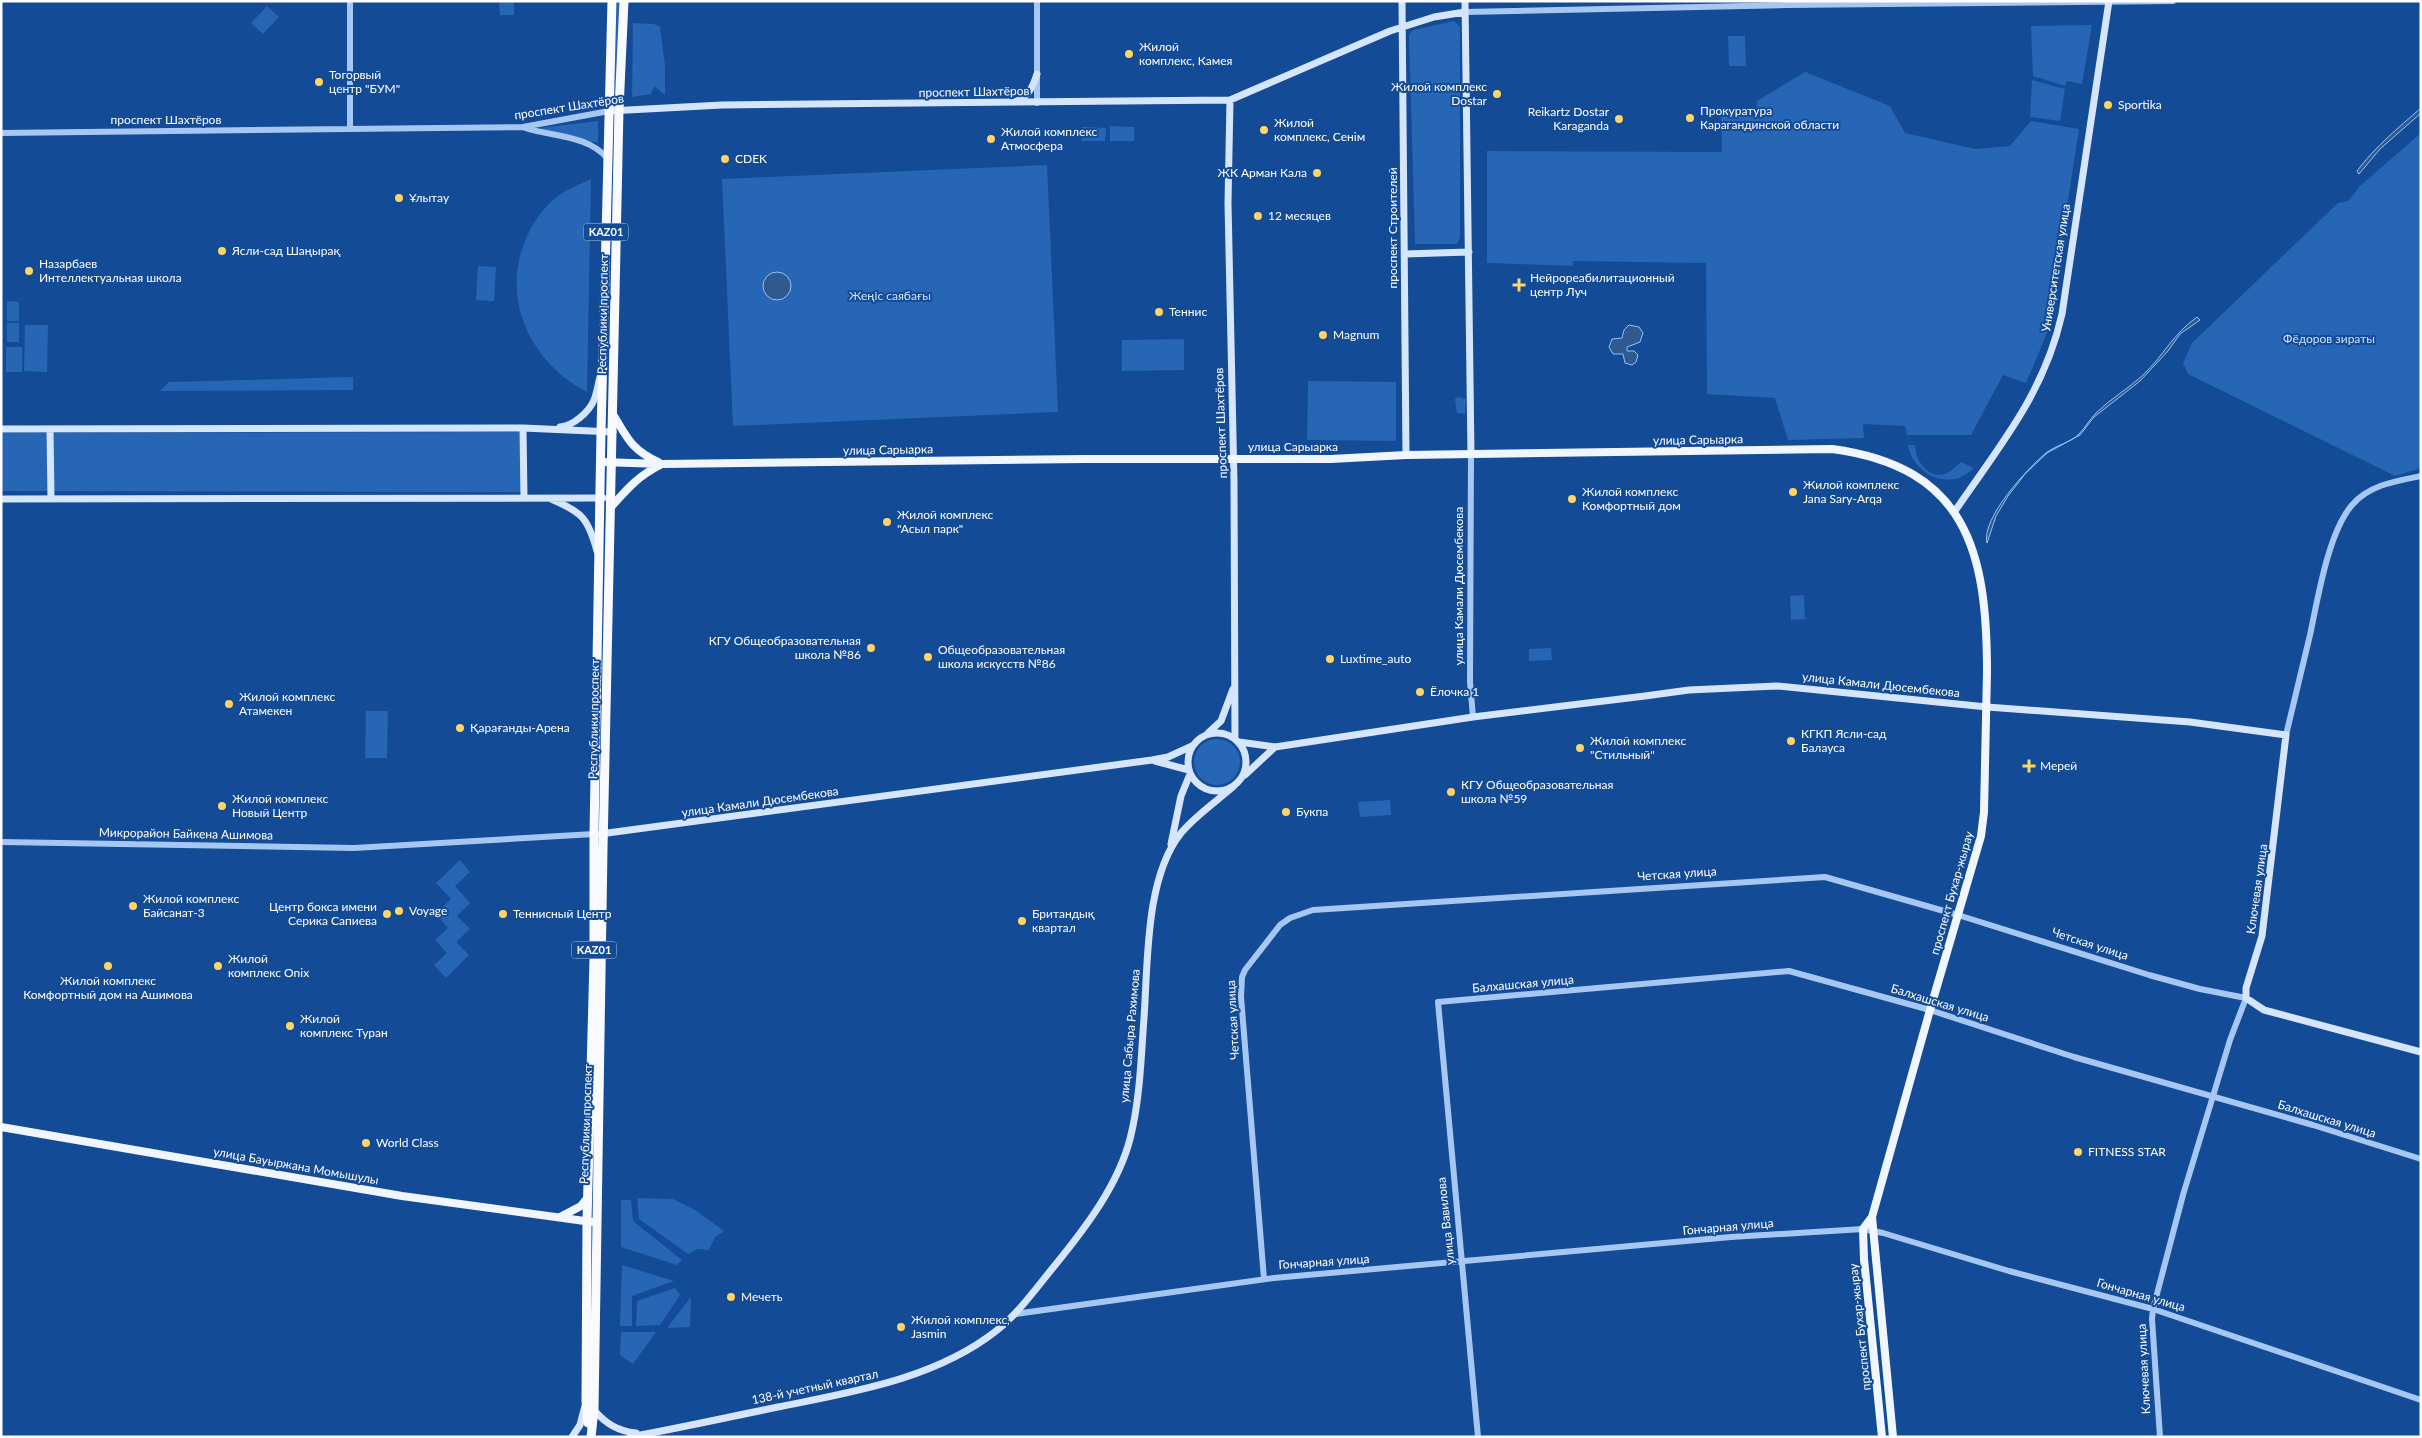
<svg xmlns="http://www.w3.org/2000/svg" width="2422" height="1438" viewBox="0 0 2422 1438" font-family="Lato,sans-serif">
<rect width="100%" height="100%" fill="#144b96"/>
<path fill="#2765b5" d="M499,1H514V15H500Z
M617,1H620L617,94L614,93Z
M267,6L279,17L263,34L251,23Z
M1454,21L1460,27V237L1457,244H1415L1409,35L1413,30Z
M633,23L654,24L660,27L665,66V95L654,86L651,94L632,97Z
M2092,25L2082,84L2067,81L2065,86L2033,76L2031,26Z
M1728,36H1745L1746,66H1729Z
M1805,72L1890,106L1905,133L1975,149L2010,146L2031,121L2079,129L2048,331L2026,383L2003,375L1971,435H1907L1905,426L1863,424L1864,438L1788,440L1775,398L1707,394L1706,263L1573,261V266L1487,263V151L1722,152L1721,116H1756L1757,101Z
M2032,80L2065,89L2060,121L2030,117Z
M598,121V143L542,130L540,128Z
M1110,126L1134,127V141H1110Z
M1082,127L1106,128L1105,141H1082Z
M2421,133V468L2395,476L2188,374L2183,363L2192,343L2338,203L2348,201L2360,186Z
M1047,165L1058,412L733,426L722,179Z
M591,179L587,392C528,361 498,294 529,232C536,217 550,200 564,192C572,187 582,183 591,179Z
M478,266L496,267L494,301L476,300Z
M7,301L19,302V321H7Z
M7,323H19V342H7Z
M25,325H48L47,372L24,371Z
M1184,339V370L1122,371V340Z
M6,347H22V372H6Z
M353,377V390L160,391L169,382Z
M1308,381L1396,382V441L1307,440Z
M1458,397L1466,399L1465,414L1457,413L1455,399Z
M523,432L521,492L1,491V433Z
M1908,445H1915C1915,459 1927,479 1945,474C1951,472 1956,466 1961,462L1974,468C1968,473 1962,478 1954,479C1932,483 1911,465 1908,445Z
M1804,595L1805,619L1791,620L1790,596Z
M1551,648L1552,660L1529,661V649Z
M366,711H388L387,758H365Z
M1194 762a23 23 0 1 1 46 0a23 23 0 1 1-46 0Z
M1390,800L1391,815L1360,817L1358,802Z
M460,860L470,872L455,886L470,903L457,916L470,929L456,942L469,955L446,978L434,965L447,953L435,940L448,928L436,914L451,899L436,883Z
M637,1198L673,1199L695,1210L724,1231L715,1237L709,1250L697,1249L688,1254L639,1219Z
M621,1200H631L633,1221L682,1260L677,1265L621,1247Z
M622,1265L674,1281L632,1296V1326H620Z
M675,1288L680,1295L660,1325L636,1326L637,1301Z
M691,1297L690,1327L667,1328Z
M621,1332H656L633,1364L620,1355Z"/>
<path fill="#305990" stroke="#97c2f5" d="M2421,108V113L2380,149L2359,174L2357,171C2375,147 2398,128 2421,108Z
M763 286a14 14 0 1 1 28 0a14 14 0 1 1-28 0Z
M2197,317L2200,320L2180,334L2168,351L2140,381L2094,417L2080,435L2047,453L2025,474L2008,496L1996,516L1987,543C1981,518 2028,468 2046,453C2056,445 2070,443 2079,434C2085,428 2089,420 2096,413C2110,399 2128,389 2143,375C2164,355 2173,334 2197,317Z
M1629,325L1639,327L1643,333L1640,342L1627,347V351H1634L1638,355L1636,362L1632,365L1625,363L1623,354H1613L1609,347L1612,339L1622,338L1624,330Z"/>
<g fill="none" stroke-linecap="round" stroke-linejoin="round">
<path stroke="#a5c7f2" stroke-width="6" d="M350,1V129
M1037,1V103
M1465,12L1787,5L2173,1
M525,128C554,137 588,135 608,159
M1,133L523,127L609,111
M1471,454L1470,682L1473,717
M2286,735C2294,702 2302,668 2310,635C2318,598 2328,533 2352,505C2369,485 2396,481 2421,476
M1,842L354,848L594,834
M1264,1279L1241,997L1242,977L1245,970L1280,925L1290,918L1313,910L1825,877L1958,915L2149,975L2200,989L2246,998L2230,1040L2183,1195L2153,1309L2152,1319L2160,1437
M1015,1314L1274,1278L1731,1237L1863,1229L1883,1233L2009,1271L2153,1309L2421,1400
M1478,1437L1438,1002L1789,971L1930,1010L2074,1057L2313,1125L2421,1159"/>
<path stroke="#d4e5fc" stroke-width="7" d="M1402,1L1406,455
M1465,1L1471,454
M1230,100L1228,203L1234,482L1235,739
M1015,102C1028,97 1033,87 1037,74
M609,111L722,105L1230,100L1390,31L1434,17L1465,12
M1405,254L1469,252
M560,427C573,426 589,412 594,400C597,393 598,384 600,377
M523,428L524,498
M1,429L523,428L613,432
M50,429L51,499
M1,499L603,498
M551,499C582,512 588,518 597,551
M1955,511C2000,445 2044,394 2062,314L2109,1
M1188 762a29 29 0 1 1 58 0a29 29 0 1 1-58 0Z
M1208,733L1221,721L1233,689
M1239,742L1275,747L1473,717L1645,696L1689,690L1777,686L1987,707L2190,722L2286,735L2262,936L2246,988V998L2264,1010L2421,1052
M1155,761L1189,770
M1245,775L1275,747
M600,834L1152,760L1168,757L1192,746
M1171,844L1181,796L1190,774
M594,1410C606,1424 618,1431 636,1433
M572,1437L580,1425L585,1406
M630,1437C680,1428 729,1417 778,1407C852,1392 935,1379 996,1331C1019,1313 1037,1287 1056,1264C1086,1227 1118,1185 1130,1139C1140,1100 1141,1058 1144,1018C1148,963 1145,878 1181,833C1196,815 1217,801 1234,786"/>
<path stroke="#f0f6ff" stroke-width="8" d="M614,416C628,439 632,450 658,462
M601,462L662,464L1086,459H1331L1406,455L1832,449C1967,467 1987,552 1987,672C1986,719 1985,765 1984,812L1981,836L1930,1010L1872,1217L1893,1437
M611,507C628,488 637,477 660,465
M1,1127L402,1196L592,1222
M560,1217L581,1206L588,1197
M1872,1217L1863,1229L1864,1259L1882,1437"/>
<path stroke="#f8faff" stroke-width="9" d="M588,1423L586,1401L587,1221L594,959V834L601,432L612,1
M591,1437L594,1410L603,849L619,109L624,1"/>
</g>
<g fill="#ffd566" stroke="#144b96" stroke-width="2">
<circle cx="1129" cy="54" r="5"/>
<circle cx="319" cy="82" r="5"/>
<circle cx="1497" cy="94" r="5"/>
<circle cx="2108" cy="105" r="5"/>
<circle cx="1690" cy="118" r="5"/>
<circle cx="1619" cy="119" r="5"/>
<circle cx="1264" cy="130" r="5"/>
<circle cx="991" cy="139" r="5"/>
<circle cx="725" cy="159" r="5"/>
<circle cx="1317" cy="173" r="5"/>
<circle cx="399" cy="198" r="5"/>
<circle cx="1258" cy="216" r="5"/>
<circle cx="222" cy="251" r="5"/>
<circle cx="29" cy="271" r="5"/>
<path d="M1516.5 277.5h5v5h5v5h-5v5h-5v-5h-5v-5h5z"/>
<circle cx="1159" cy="312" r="5"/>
<circle cx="1323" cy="335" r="5"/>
<circle cx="1793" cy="492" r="5"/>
<circle cx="1572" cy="499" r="5"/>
<circle cx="887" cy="522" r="5"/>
<circle cx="871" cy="648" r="5"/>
<circle cx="928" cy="657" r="5"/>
<circle cx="1330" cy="659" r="5"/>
<circle cx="1420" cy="692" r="5"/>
<circle cx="229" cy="704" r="5"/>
<circle cx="460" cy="728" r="5"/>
<circle cx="1791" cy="741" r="5"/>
<circle cx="1580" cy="748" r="5"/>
<path d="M2026.5 758.5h5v5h5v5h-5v5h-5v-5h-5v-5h5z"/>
<circle cx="1451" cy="792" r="5"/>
<circle cx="222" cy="806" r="5"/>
<circle cx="1286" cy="812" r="5"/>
<circle cx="133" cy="906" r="5"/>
<circle cx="399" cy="911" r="5"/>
<circle cx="387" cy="914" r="5"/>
<circle cx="503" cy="914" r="5"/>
<circle cx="1022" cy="921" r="5"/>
<circle cx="108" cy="966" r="5"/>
<circle cx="218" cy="966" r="5"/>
<circle cx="290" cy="1026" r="5"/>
<circle cx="366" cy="1143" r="5"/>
<circle cx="2078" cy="1152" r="5"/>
<circle cx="731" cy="1297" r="5"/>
<circle cx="901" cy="1327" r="5"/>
</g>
<g text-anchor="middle" stroke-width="4" stroke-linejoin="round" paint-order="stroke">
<g fill="#144b96" stroke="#b8c9e0" stroke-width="1">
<rect x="583.5" y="223.5" width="45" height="17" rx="4"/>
<rect x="571.5" y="941.5" width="45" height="17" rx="4"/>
</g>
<g font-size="11" font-weight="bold" fill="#fff">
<text x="606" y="236">KАZ01</text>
<text x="594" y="954">KАZ01</text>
</g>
<g font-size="12" fill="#fff" stroke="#144b96" text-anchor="start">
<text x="1139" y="51">Жилой<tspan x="1139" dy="14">комплекс, Камея</tspan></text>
<text x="329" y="79">Тогорвый<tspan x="329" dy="14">центр "БУМ"</tspan></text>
<text x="1487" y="91" text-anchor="end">Жилой комплекс<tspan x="1487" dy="14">Dostar</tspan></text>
<text x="2118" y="109">Sportika</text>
<text x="1700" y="115">Прокуратура<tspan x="1700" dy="14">Карагандинской области</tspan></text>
<text x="1609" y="116" text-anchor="end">Reikartz Dostar<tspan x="1609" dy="14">Karaganda</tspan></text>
<text x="1274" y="127">Жилой<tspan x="1274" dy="14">комплекс, Сенiм</tspan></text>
<text x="1001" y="136">Жилой комплекс<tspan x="1001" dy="14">Атмосфера</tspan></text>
<text x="735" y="163">CDEK</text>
<text x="1307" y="177" text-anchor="end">ЖК Арман Кала</text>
<text x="409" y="202">Ұлытау</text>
<text x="1268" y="220">12 месяцев</text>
<text x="232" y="255">Ясли-сад Шаңырақ</text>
<text x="39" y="268">Назарбаев<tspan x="39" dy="14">Интеллектуальная школа</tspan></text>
<text x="1530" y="282">Нейрореабилитационный<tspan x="1530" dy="14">центр Луч</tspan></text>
<text x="1169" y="316">Теннис</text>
<text x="1333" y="339">Magnum</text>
<text x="1803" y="489">Жилой комплекс<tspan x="1803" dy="14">Jana Sary-Arqa</tspan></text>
<text x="1582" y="496">Жилой комплекс<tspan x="1582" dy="14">Комфортный дом</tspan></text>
<text x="897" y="519">Жилой комплекс<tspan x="897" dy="14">"Асыл парк"</tspan></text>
<text x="861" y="645" text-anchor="end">КГУ Общеобразовательная<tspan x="861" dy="14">школа №86</tspan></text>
<text x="938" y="654">Общеобразовательная<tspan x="938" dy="14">школа искусств №86</tspan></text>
<text x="1340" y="663">Luxtime_auto</text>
<text x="1430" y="696">Ёлочка 1</text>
<text x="239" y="701">Жилой комплекс<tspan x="239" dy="14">Атамекен</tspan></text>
<text x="470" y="732">Қарағанды-Арена</text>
<text x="1801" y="738">КГКП Ясли-сад<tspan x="1801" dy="14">Балауса</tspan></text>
<text x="1590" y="745">Жилой комплекс<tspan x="1590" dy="14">"Стильный"</tspan></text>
<text x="2040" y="770">Мерей</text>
<text x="1461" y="789">КГУ Общеобразовательная<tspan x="1461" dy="14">школа №59</tspan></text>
<text x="232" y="803">Жилой комплекс<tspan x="232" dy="14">Новый Центр</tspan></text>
<text x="1296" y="816">Букпа</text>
<text x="143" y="903">Жилой комплекс<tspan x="143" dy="14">Байсанат-3</tspan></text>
<text x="377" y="911" text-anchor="end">Центр бокса имени<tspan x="377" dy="14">Серика Сапиева</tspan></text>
<text x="409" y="915">Voyage</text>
<text x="513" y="918">Теннисный Центр</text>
<text x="1032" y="918">Британдық<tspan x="1032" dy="14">квартал</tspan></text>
<text x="228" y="963">Жилой<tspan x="228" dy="14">комплекс Onix</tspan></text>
<text x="108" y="985" text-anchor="middle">Жилой комплекс<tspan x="108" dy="14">Комфортный дом на Ашимова</tspan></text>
<text x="300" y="1023">Жилой<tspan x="300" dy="14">комплекс Туран</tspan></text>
<text x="376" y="1147">World Class</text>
<text x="2088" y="1156">FITNESS STAR</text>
<text x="741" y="1301">Мечеть</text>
<text x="911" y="1324">Жилой комплекс,<tspan x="911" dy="14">Jasmin</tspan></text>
</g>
<g font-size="12" fill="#fff" stroke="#144b96">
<text transform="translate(974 92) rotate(-1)" y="4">проспект Шахтёров</text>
<text transform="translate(569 107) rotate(-9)" y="4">проспект Шахтёров</text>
<text x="166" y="124">проспект Шахтёров</text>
<text transform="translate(1393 228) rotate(-90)" y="4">проспект Строителей</text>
<text transform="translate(2056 268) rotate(-81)" y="4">Университетская улица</text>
<text transform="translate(603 314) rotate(-89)" y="4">Республики проспект</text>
<text transform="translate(1221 423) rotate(-92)" y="4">проспект Шахтёров</text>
<text transform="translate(1698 440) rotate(-1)" y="4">улица Сарыарка</text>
<text x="1293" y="451">улица Сарыарка</text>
<text transform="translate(888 450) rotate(-1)" y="4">улица Сарыарка</text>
<text transform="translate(1459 586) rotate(-90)" y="4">улица Камали Дюсембекова</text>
<text transform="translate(1881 685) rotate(6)" y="4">улица Камали Дюсембекова</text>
<text transform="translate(594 719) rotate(-89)" y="4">Республики проспект</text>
<text transform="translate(760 802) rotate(-8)" y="4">улица Камали Дюсембекова</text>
<text transform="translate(186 834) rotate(1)" y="4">Микрорайон Байкена Ашимова</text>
<text transform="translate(1677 874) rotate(-4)" y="4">Четская улица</text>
<text transform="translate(2257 889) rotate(-82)" y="4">Ключевая улица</text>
<text transform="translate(1952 893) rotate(-74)" y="4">проспект Бухар-жырау</text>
<text transform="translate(2090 944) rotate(18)" y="4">Четская улица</text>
<text transform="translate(1523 984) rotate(-5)" y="4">Балхашская улица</text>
<text transform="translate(1940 1003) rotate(17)" y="4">Балхашская улица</text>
<text transform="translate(1233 1020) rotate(-93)" y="4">Четская улица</text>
<text transform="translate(1130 1036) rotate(-85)" y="4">улица Сабыра Рахимова</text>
<text transform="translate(2327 1119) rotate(17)" y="4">Балхашская улица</text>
<text transform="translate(586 1124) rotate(-88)" y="4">Республики проспект</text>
<text transform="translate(296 1166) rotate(10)" y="4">улица Бауыржана Момышулы</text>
<text transform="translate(1446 1221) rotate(-96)" y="4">улица Вавилова</text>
<text transform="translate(1728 1227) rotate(-5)" y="4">Гончарная улица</text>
<text transform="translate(1324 1262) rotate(-4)" y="4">Гончарная улица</text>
<text transform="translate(2141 1295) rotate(16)" y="4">Гончарная улица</text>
<text transform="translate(1860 1327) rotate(-96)" y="4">проспект Бухар-жырау</text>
<text transform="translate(2144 1369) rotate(-93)" y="4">Ключевая улица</text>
<text transform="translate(815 1387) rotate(-12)" y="4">138-й учетный квартал</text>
</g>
<g font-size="12" fill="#cde2fd" stroke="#144b96">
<text x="890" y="300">Жеңіс саябағы</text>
<text x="2329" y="343">Фёдоров зираты</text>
</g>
</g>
<rect width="2422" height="1438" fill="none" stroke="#ffffff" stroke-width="5"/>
</svg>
